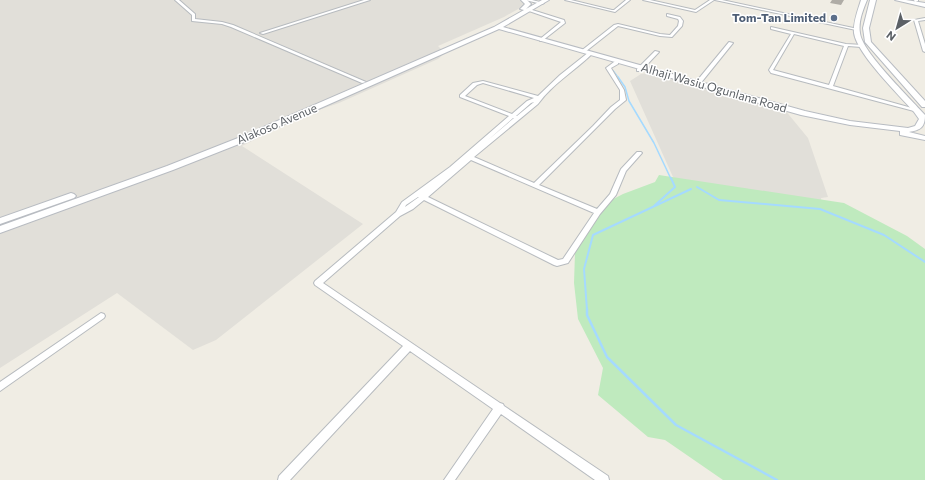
<svg xmlns="http://www.w3.org/2000/svg" width="925" height="480" viewBox="0 0 925 480" font-family="Commissioner,sans-serif">
<rect width="100%" height="100%" fill="#f0ede4"/>
<path fill="#e1dfd9" d="M0,0H534L504,17L438,46L445,53L438,59L339,103L307,114L242,146L363,224L216,340L193,350L117,293L0,368Z
M665,71L780,104L808,138L828,197L821,198L822,205L699,194L673,177L630,81L641,74Z"/>
<path fill="#bfeabe" d="M659,175L844,203L907,236L925,249V480H723L665,440L648,437L598,395L603,368L578,319L574,283L575,253L596,208L623,194L655,182Z"/>
<g fill="none" stroke-linecap="round" stroke-linejoin="round">
<path stroke="#a5daff" stroke-width="1" d="M613,70L619,78"/>
<path stroke="#a5daff" stroke-width="1.5" d="M618,77L625,87L629,101L654,143L671,179"/>
<path stroke="#a5daff" stroke-width="2" d="M697,187L719,200L820,209L884,235L925,262
M654,206L675,187L671,178
M587,310L584,269L593,235L691,189"/>
<path stroke="#a5daff" stroke-width="2.5" d="M587,309V315L607,357L676,425L777,480"/>
<defs>
<path id="street" d="M175,0H179L195,14V19L222,22L233,25L366,82L362,83L231,27L222,24L192,21V15Z
M364,0H370L263,34L260,33Z
M525,0H532L544,3L542,4Z
M565,0H571L612,10H614L626,0H630L615,12Z
M643,0H650L695,10L710,0H714L696,12Z
M715,0H722L858,29L856,30Z
M914,0H918V1L915,2Z
M529,9L564,20L565,23L542,41H540V39L561,22L529,11Z
M667,14L680,17L683,21L682,26L672,37L660,36L618,26L585,52L581,51L614,25L618,24L660,34L670,35L678,26L679,21L678,19L667,16Z
M925,18V20L918,21L925,44V52L923,51L914,20Z
M771,27L846,44L863,45V47H861L848,46L833,86L919,110L918,111H914L771,73L769,70L791,34L771,29ZM794,34L844,46L829,85L773,70Z
M729,42L733,43L700,84H696V82Z
M655,51L659,52L641,71H637V69Z
M589,52L593,53C575,71 553,83 538,104L474,157L534,183L593,126L611,107L620,100V90L606,68L614,62H618V64L611,68L624,90L626,100L615,109L539,185L597,209L610,194L621,169L637,152H641L642,153L626,171L616,195L600,214L568,263L557,266L554,265L424,200L413,209L400,216L323,283L500,403L503,404L504,406L608,476L609,480H595L501,414L455,480H444L493,409L410,351L290,480H278L279,476L403,346L315,285L314,283L315,281L396,212L402,202L450,167L509,116L460,97V95L473,83L483,81L538,96L560,75ZM483,83L534,98L527,101L512,114L465,96L477,85ZM534,102L517,116H516L531,103ZM513,118H514L488,140ZM471,160L594,213L563,259L558,260L428,197ZM418,197H419L405,207L406,205Z
M101,313L104,314L105,316L104,318L0,391V382Z"/>
<path id="secondary" d="M521,0H527L531,4L526,9L542,0H549L503,27L805,111L850,121L908,128L915,126L919,119L914,112C899,95 857,54 854,33C853,22 858,10 861,0H867C863,10 858,22 860,33C862,52 910,98 925,115C925,127 921,130 909,132L925,136V140L900,135V131L850,125L801,115L499,29L244,142L173,170L0,233V226L167,166L238,138L494,27L524,10L520,9L525,4Z
M870,0H876L869,28L871,42L925,101V107H922L865,42L863,28Z
M895,0H906L925,3V7Z
M71,193L74,194L76,196L74,198L0,224V218Z"/>
</defs>
<use href="#street" stroke="#b7bbbf" stroke-width="2"/>
<use href="#secondary" stroke="#b8bcc2" stroke-width="2"/>
<use href="#street" fill="#fff" fill-rule="evenodd"/>
<use href="#secondary" fill="#fff" fill-rule="evenodd"/>
</g>
<path fill="#afaca6" d="M832,0H844L841,5L830,3Z"/>
<circle fill="#5c6f8a" stroke="#fff" stroke-width="1.5" cx="834" cy="18" r="4"/>
<g text-anchor="middle" stroke-width="3" stroke-linejoin="round" paint-order="stroke">
<g font-size="12" font-weight="bold" fill="#4e5e75" stroke="#fff" text-anchor="end">
<text x="826" y="22">Tom-Tan Limited</text>
</g>
<g font-size="12" fill="#5c6166" stroke="#fff">
<text transform="translate(714 88) rotate(16)" y="4">Alhaji Wasiu Ogunlana Road</text>
<text transform="translate(277 124) rotate(-23)" y="4">Alakoso Avenue</text>
</g>
</g>
<g transform="translate(897 28) rotate(217)" stroke="#ffffff" stroke-width="3" paint-order="stroke">
<path d="M0-3L7 15L0 10L-7 15Z" fill="#5c6166"/>
<text y="-6" font-size="11" font-weight="bold" text-anchor="middle" fill="#5c6166">N</text>
</g>
</svg>
